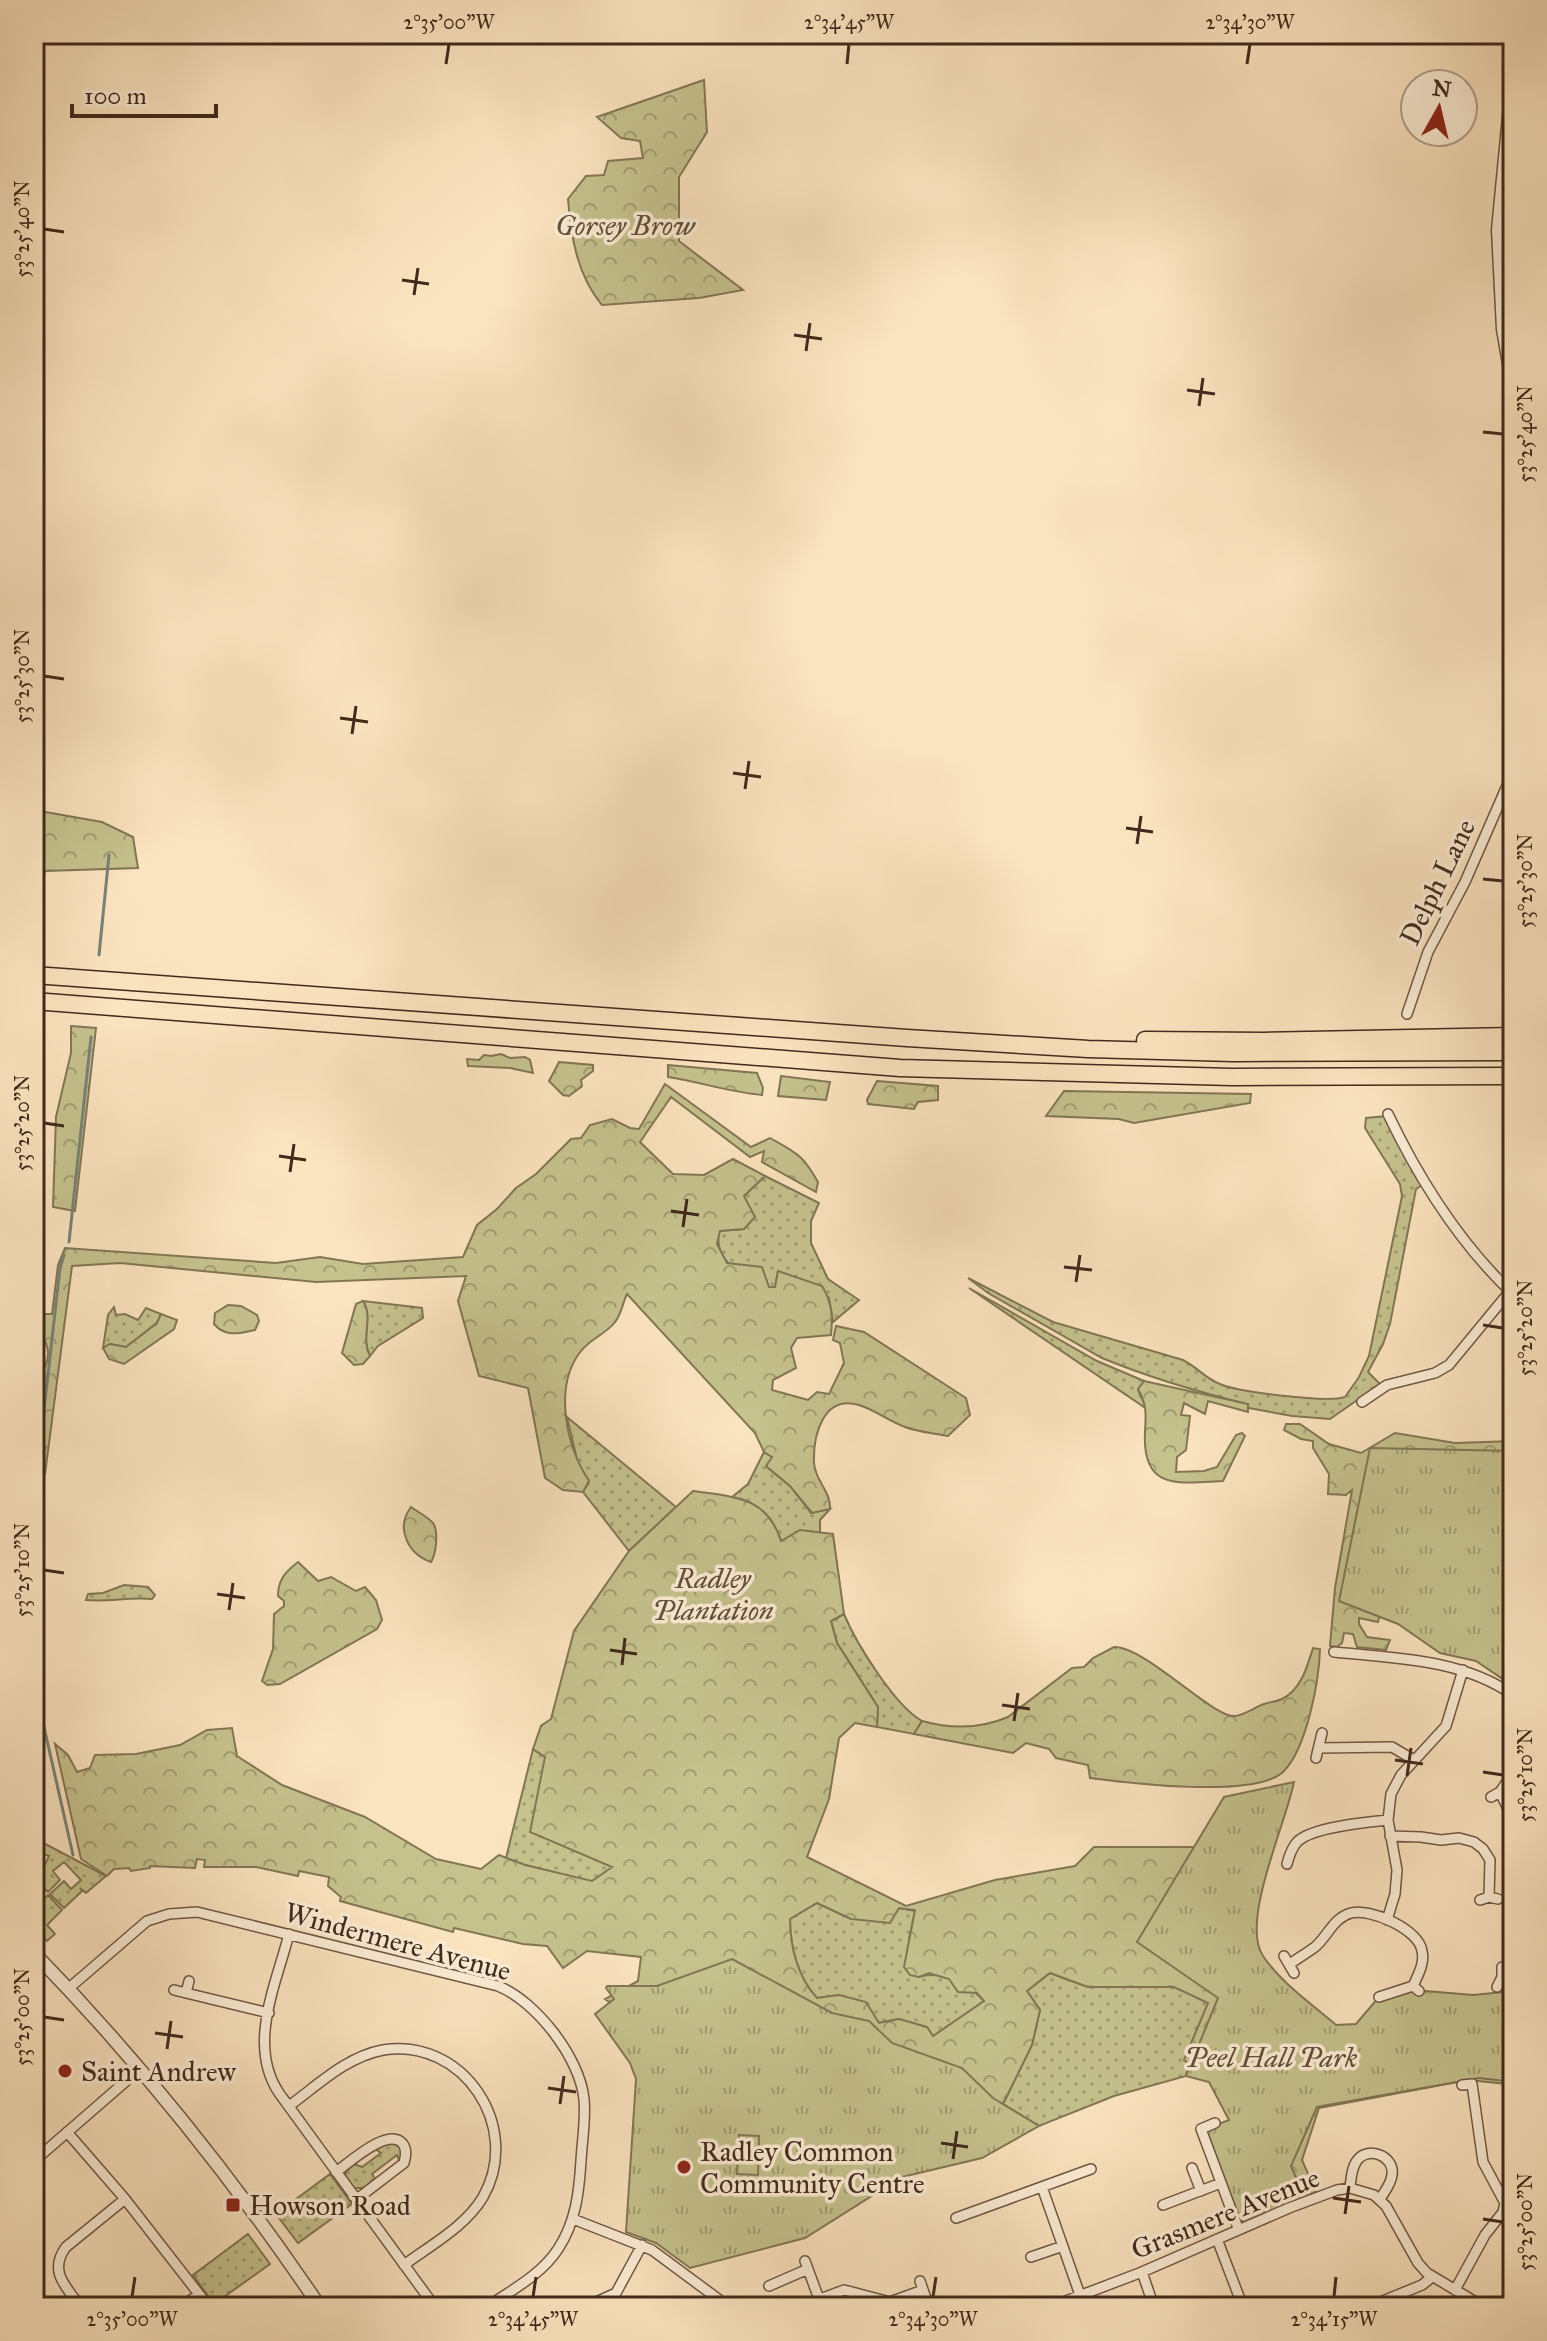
<svg xmlns="http://www.w3.org/2000/svg" width="1547" height="2341" viewBox="0 0 1547 2341" font-family="'IM FELL Great Primer',serif">
<defs>
<pattern id="grass-dots" width="8" height="8" patternUnits="userSpaceOnUse" patternTransform="scale(2)"><rect width="8" height="8" fill="#c5c28e"/><path d="M2 2h.1M6 6h.1" fill="none" stroke="#a29e73" stroke-width="1.8" stroke-linecap="round"/></pattern>
<pattern id="forest-crowns" width="20" height="18" patternUnits="userSpaceOnUse" patternTransform="scale(2)"><rect width="20" height="18" fill="#c5c28e"/><path d="M2 6a3 3 0 1 1 6 0M12 15a3 3 0 1 1 6 0" fill="none" stroke="#a29e73"/></pattern>
<pattern id="park-tufts" width="24" height="20" patternUnits="userSpaceOnUse" patternTransform="scale(2)"><rect width="24" height="20" fill="#c5c28e"/><path d="M3 7l-1-3M5 7V3M7 7l1-3M15 17l-1-3M17 17v-4M19 17l1-3" fill="none" stroke="#a29e73"/></pattern>
</defs>
<rect width="100%" height="100%" fill="#fbe4c0"/>
<filter id="stains"><feTurbulence type="fractalNoise" baseFrequency=".0025" numOctaves="4"/><feColorMatrix values="0 0 0 0 .2 0 0 0 0 .09 0 0 0 0 .02 0 0 0 .5 -.17"/></filter>
<radialGradient id="worn" r=".72"><stop offset=".6" stop-color="#630" stop-opacity="0"/><stop offset="1" stop-color="#630" stop-opacity=".3"/></radialGradient>
<path fill="url(#grass-dots)" stroke="#837655" stroke-width="2" d="M1387,1116L1424,1184L1416,1189L1390,1324L1383,1344L1368,1372L1380,1384L1330,1419L1292,1416L1249,1408L1243,1403C1195,1391 1148,1377 1102,1358L988,1293L968,1278L1053,1322L1183,1360C1197,1367 1206,1379 1220,1384C1238,1392 1327,1403 1345,1397L1359,1377L1369,1356L1402,1196L1400,1184L1365,1128L1366,1118Z
M765,1176L819,1203L811,1221V1243L828,1279L859,1300L833,1322L829,1298L778,1271L775,1288L768,1287C744,1273 713,1265 719,1231L744,1229V1196Z
M969,1288L1097,1361L1144,1381L1138,1390L1147,1409Z
M363,1301L422,1308L423,1318L378,1346L370,1356C360,1337 374,1319 363,1301Z
M114,1307L116,1315L125,1314L138,1320L146,1308L161,1314L157,1323L126,1347L110,1344L103,1348L108,1315Z
M567,1417L676,1507L629,1551L583,1492L589,1481L578,1464Z
M764,1452L772,1457L767,1467L790,1486L811,1513L830,1509L820,1520V1533L781,1541C774,1518 756,1500 732,1497L748,1484Z
M124,1585L148,1587L155,1595L152,1599C130,1597 109,1602 86,1600L88,1594L103,1593Z
M844,1614C856,1643 895,1706 922,1721L914,1734L877,1727L878,1707L837,1643L831,1621Z
M533,1749L545,1757L613,1867L592,1882L525,1865L506,1858Z
M34,1838L106,1876L86,1893L80,1888L82,1891L64,1908L50,1894L64,1881L71,1889L81,1880L64,1862L53,1871L60,1880L48,1892L34,1877V1866L44,1867L49,1856L34,1850Z
M48,1895L62,1910L47,1925L55,1934L47,1941L34,1928V1909Z
M817,1903L851,1919L899,1908L915,1911L909,1939L919,1977C940,1969 970,1986 984,2001L933,2037L927,2027L899,2019L878,2023L839,1995L817,1998C798,1978 790,1947 790,1919Z
M1050,1973L1088,1987H1174L1209,2002L1185,2059L1189,2064L1186,2076L1114,2096L1039,2126L1003,2104L1032,2045L1040,2010L1027,1991Z
M382,2143L399,2144L403,2153L400,2163L397,2155L372,2174L376,2180L365,2188H354L345,2178L346,2171L354,2164L362,2167L381,2153L375,2149Z
M330,2174L352,2204L298,2243L276,2214Z
M248,2234L270,2264L214,2304L193,2275Z"/>
<path fill="url(#forest-crowns)" stroke="#837655" stroke-width="2" fill-rule="evenodd" d="M704,80L707,132L679,177V241L743,290L699,298L602,305C577,275 571,237 568,199L586,176L604,175L608,161L643,158L640,141L621,138L597,117Z
M34,810L102,822L133,837L138,868L45,871L34,924Z
M71,1026L96,1028L75,1211L53,1207L56,1117L71,1053Z
M501,1054L510,1058L525,1057L530,1060L533,1073L510,1068L468,1066L467,1059L479,1060L484,1055L491,1056Z
M559,1062L593,1065V1071L581,1080L582,1086L569,1096L563,1095L549,1081Z
M668,1065L757,1073L763,1088L762,1095C730,1092 700,1082 668,1077Z
M781,1076L830,1082L826,1100L778,1096Z
M877,1081L938,1086V1100L918,1102L914,1109L868,1104L867,1100Z
M665,1084L751,1147L770,1138C797,1153 803,1155 818,1182L816,1192L762,1162L764,1151L750,1157L671,1097L640,1142L673,1174L704,1175L733,1159L765,1176L744,1196L755,1217L744,1229L720,1231L717,1244L727,1263L762,1267L769,1287H775L778,1271L822,1286C832,1302 833,1317 831,1335L797,1338L791,1348L796,1368L773,1380L772,1390L808,1400L817,1392L829,1394L844,1363L840,1343L833,1340L836,1326L864,1332L966,1398L970,1415L948,1436C934,1433 918,1432 905,1427C889,1421 875,1410 859,1405C823,1394 813,1436 814,1463C815,1481 831,1491 830,1509L812,1513L790,1486L766,1466L772,1457L764,1452L755,1433L627,1294C623,1302 621,1315 615,1322C606,1334 590,1339 581,1351C553,1386 566,1446 589,1481L583,1492L563,1490L545,1478L528,1388L479,1376L458,1301L466,1276L316,1282L120,1263L72,1266L45,1474L34,1472C34,1441 38,1409 42,1378C43,1370 48,1362 48,1354C49,1338 32,1331 40,1314H52L58,1265L65,1248L276,1263L320,1257L363,1264L463,1257L477,1225L497,1209L516,1188L536,1174L571,1139L581,1138L590,1125L612,1119L630,1128L639,1129Z
M1064,1091L1251,1094L1250,1103L1134,1123L1119,1119L1046,1116Z
M363,1301C374,1319 360,1337 370,1356L363,1364L354,1365L342,1353L356,1304Z
M228,1305L241,1306L257,1315L259,1321L255,1330C239,1333 226,1338 214,1324L215,1313Z
M161,1314L177,1320L174,1329L124,1364L109,1359L103,1348L110,1344L126,1347L157,1323Z
M1144,1381L1248,1404V1412L1208,1401L1205,1414L1184,1403L1181,1415L1190,1416L1186,1450L1177,1457L1176,1472L1204,1471L1217,1467L1236,1435L1242,1433L1245,1436L1223,1481C1178,1483 1142,1491 1145,1432C1146,1414 1147,1405 1138,1389Z
M1286,1424H1300L1329,1444L1361,1453L1395,1433L1455,1443L1513,1441V1483L1381,1611L1378,1622L1359,1618V1624L1367,1637L1390,1640L1386,1650L1357,1647L1353,1634L1344,1633L1342,1643L1337,1647L1330,1646L1335,1588L1352,1490L1346,1495L1328,1494L1329,1474L1313,1448V1441L1301,1439L1284,1430Z
M693,1491C733,1497 767,1496 781,1541L800,1530L833,1534L844,1614L831,1621L837,1643L878,1707L877,1727L855,1723L839,1738L829,1799L807,1857L906,1906L995,1880L1075,1866L1094,1847H1213L1197,1948L1334,2027L1513,2071V2099L1509,2098L1507,2084L1468,2080L1319,2108L1302,2160L1316,2192L1306,2196L1266,2159L1209,2076H1186L1189,2064L1184,2060L1208,2003L1174,1987H1088L1050,1973L1027,1991L1040,2010L1032,2045L1003,2104L731,1969L621,2010L605,1999L638,1981L641,1957L587,1951L563,1968L547,1946L523,1944L454,1928L453,1932L340,1901L341,1897L328,1886L329,1877L299,1871L298,1876L256,1867H204L205,1860L197,1859L195,1868L150,1866V1868L131,1871L129,1868L114,1869L107,1876L81,1859L55,1744L68,1755L77,1772L90,1768L95,1755L136,1754L180,1745L207,1730L232,1728L237,1756L282,1785L365,1817L436,1859L481,1869L499,1855L525,1865L592,1881L612,1867L530,1832L545,1757L533,1749L541,1726L551,1719L574,1631L629,1551ZM817,1903L851,1919L890,1923L899,1908L915,1910L904,1967L910,1975L919,1977L929,1973L949,1979L958,1992L977,1993L984,2001L933,2036L927,2027L899,2019L879,2023L866,2002L839,1995L817,1998C798,1978 790,1947 790,1919Z
M411,1507C418,1512 428,1517 433,1523C439,1532 436,1554 431,1562C408,1554 395,1528 411,1507Z
M298,1562L318,1581L331,1577L356,1591L365,1587L376,1600L382,1620L377,1629L280,1684L267,1685L262,1681L273,1649L274,1614L284,1606V1601L278,1596C278,1580 285,1572 298,1562Z
M1114,1647C1145,1646 1214,1719 1235,1716C1245,1715 1255,1707 1264,1704C1269,1702 1276,1702 1282,1699C1301,1690 1307,1667 1313,1648L1320,1649C1319,1681 1307,1747 1284,1771C1257,1799 1128,1783 1090,1778L1088,1765L1056,1758L1049,1749L1026,1743L1013,1753L914,1734L922,1721C951,1729 980,1729 1008,1717L1072,1668L1084,1667L1093,1658Z"/>
<path fill="url(#park-tufts)" stroke="#837655" stroke-width="2" d="M1370,1448L1513,1451V1686L1476,1661L1440,1653L1398,1624L1339,1601Z
M1294,1782C1286,1823 1240,1922 1263,1956C1281,1983 1312,2004 1336,2025L1356,2024L1378,1998L1402,1989L1473,1995L1513,1991V2082L1479,2078L1317,2107L1291,2166L1306,2201L1245,2225L1240,2219L1206,2129L1229,2120L1209,2082L1186,2076L1218,1998L1137,1942L1224,1797Z
M732,1959L832,2013L869,2021L892,2043L962,2068L993,2098L1039,2126L982,2158L902,2177L805,2238L690,2268L656,2243L626,2232L636,2079L630,2063L595,2014L614,1999L606,1988L607,1986H657Z"/>
<path fill="#c5c28e" stroke="#837655" stroke-width="2" d="M739,2135L759,2136L758,2175L737,2174Z"/>
<g fill="none" stroke-linecap="round" stroke-linejoin="round">
<path stroke="#798277" stroke-width="3" d="M99,955L109,855
M69,1242L91,1037
M37,1472L60,1268L64,1255
M34,1494L36,1479
M34,1683L73,1855"/>
<defs>
<path id="minor" d="M34,45L42,34
M1407,1014L1428,952L1465,882L1513,772
M1388,1114C1420,1181 1459,1243 1513,1294
M1362,1402L1387,1385L1435,1373L1449,1365L1510,1291
M1334,1652C1394,1658 1462,1659 1513,1695
M1319,1748L1392,1747L1414,1760
M1316,1758L1322,1733
M1500,1792L1508,1809L1509,1831L1513,1837
M1491,1797L1500,1792L1506,1783
M1390,1836L1421,1837L1441,1840L1459,1838L1474,1842L1483,1849L1490,1860L1489,1897
M1287,1864C1289,1856 1292,1847 1298,1841C1313,1827 1368,1822 1388,1820
M1480,1900L1489,1897L1498,1899
M1387,1920L1395,1894L1397,1870L1388,1820L1391,1794L1401,1775L1446,1726L1463,1670
M289,1934C276,1985 247,2045 279,2093L435,2307
M1284,1956L1294,1973
M1290,1964C1298,1958 1307,1953 1315,1947C1328,1936 1333,1918 1351,1913C1370,1908 1419,1929 1422,1951C1425,1963 1418,1975 1413,1986
M1497,1987L1502,1977V1967
M68,1989L147,1921L169,1914L197,1912L498,1986C536,2001 580,2058 584,2099C586,2119 582,2141 581,2161C579,2192 576,2222 558,2249C542,2274 512,2290 487,2307
M174,1990L186,1993L189,1981
M186,1993L269,2013
M1379,1997L1413,1986L1419,1991
M289,2106C318,2085 346,2057 383,2050C463,2037 523,2127 483,2197C466,2226 431,2245 404,2265
M1215,2123L1201,2129L1238,2228
M67,2132L125,2199L209,2307
M34,2161L140,2069
M1192,2168L1201,2191
M336,2172C350,2162 389,2126 403,2144C407,2150 406,2156 404,2163L357,2199
M1042,2187L1080,2295
M1350,2188C1351,2180 1351,2170 1356,2162C1366,2145 1395,2155 1392,2175C1391,2184 1385,2191 1380,2199
M1163,2205L1221,2183
M956,2218L1091,2169
M573,2219L652,2250L729,2307
M1217,2239L1243,2307
M1031,2257L1063,2246
M805,2261L819,2299
M1142,2272L1154,2307
M920,2281L929,2307
M769,2286L808,2269
M1455,2290L1485,2235L1503,2212L1505,2203L1483,2162L1472,2084L1462,2085
M81,2307C66,2287 48,2271 66,2247L125,2199
M182,2307L199,2294
M585,2307L616,2293L642,2245
M799,2307L844,2290L890,2302L923,2290
M1050,2307L1142,2272L1289,2208L1337,2190L1350,2188L1374,2195L1386,2206L1418,2263L1427,2273L1484,2307
M1368,2307L1422,2285L1432,2277"/>
<path id="tertiary" d="M1513,75L1498,230L1503,329L1513,387
M34,1953C140,2062 235,2181 320,2307"/>
<path id="motorway" d="M34,975L907,1038L1088,1049L1233,1053L1513,1052
M34,1001L900,1068L1232,1077L1513,1076
M1145,1040L1263,1041L1513,1036"/>
</defs>
<use href="#minor" stroke="#705845" stroke-width="12"/>
<use href="#tertiary" stroke="#705845" stroke-width="15"/>
<use href="#motorway" stroke="#41291c" stroke-width="19"/>
<use href="#minor" stroke="#fcedd6" stroke-width="9"/>
<use href="#tertiary" stroke="#fcedd6" stroke-width="12"/>
<use href="#motorway" stroke="#fbe4c0" stroke-width="16"/>
</g>
<path fill="none" stroke="#41291c" stroke-width="3" d="M446,64L449,44M847,64L849,44M1247,64L1250,44M44,229L64,232M402,280L429,284M414,295L418,268M794,335L822,339M806,351L810,323M1187,390L1215,394M1199,406L1203,378M1483,432L1503,434M44,676L64,679M340,718L368,722M352,734L356,706M733,773L761,777M745,789L749,761M1126,828L1153,832M1137,844L1141,816M1483,879L1503,881M44,1123L64,1126M279,1156L306,1160M290,1172L294,1144M671,1211L699,1215M683,1227L687,1199M1064,1267L1092,1270M1076,1282L1080,1255M1483,1325L1503,1328M44,1570L64,1573M217,1594L245,1598M229,1610L233,1583M610,1650L637,1654M622,1665L625,1638M1002,1705L1030,1709M1014,1721L1018,1693M1395,1760L1423,1764M1483,1772L1503,1775M1407,1776L1411,1748M44,2017L64,2020M155,2033L183,2037M167,2049L171,2021M548,2088L576,2092M560,2104L564,2076M941,2143L968,2147M953,2159L957,2131M1333,2198L1361,2202M1345,2214L1349,2186M1483,2219L1503,2222M132,2297L135,2277M533,2297L536,2277M933,2297L936,2277M1334,2297L1336,2277"/>
<g fill="#8f2418" stroke="#fcedd6" stroke-width="3">
<circle cx="65" cy="2071" r="8"/>
<circle cx="684" cy="2167" r="8"/>
<rect x="225" y="2197" width="16" height="16" rx="4"/>
</g>
<g text-anchor="middle" stroke-width="7" stroke-linejoin="round" paint-order="stroke">
<g font-size="28" font-style="italic" fill="#624f38" stroke="#fcedd6">
<text x="625" y="235">Gorsey Brow</text>
<text x="713" y="1588">Radley<tspan x="713" dy="32">Plantation</tspan></text>
<text x="1271" y="2067">Peel Hall Park</text>
</g>
<g font-size="28" fill="#41291c" stroke="#fcedd6">
<text transform="translate(1437 882) rotate(-64)" y="10">Delph Lane</text>
<text transform="translate(398 1941) rotate(15)" y="10">Windermere Avenue</text>
<text transform="translate(1225 2213) rotate(-22)" y="10">Grasmere Avenue</text>
</g>
<g font-size="28" fill="#41291c" stroke="#fcedd6" text-anchor="start">
<text x="81" y="2081">Saint Andrew</text>
<text x="700" y="2161">Radley Common<tspan x="700" dy="32">Community Centre</tspan></text>
<text x="249" y="2215">Howson Road</text>
</g>
</g>
<rect width="1547" height="2341" fill="none" stroke="#fbe4c0" stroke-width="88"/>
<g transform="translate(1439 108) rotate(8)"><circle r="38" fill="#fcedd6" stroke="#b19f8c" stroke-width="2"/>
<path d="M0-6L14 30L0 20L-14 30Z" fill="#8f2418"/>
<text y="-12" font-size="22" font-weight="bold" text-anchor="middle" fill="#41291c">N</text>
</g>
<path d="M72 104v12h144v-12" fill="none" stroke="#41291c" stroke-width="4"/>
<text x="84" y="104" font-size="24" fill="#41291c" stroke="#fcedd6" stroke-width="6" paint-order="stroke">100 m</text>
<rect x="44" y="44" width="1459" height="2253" fill="none" stroke="#41291c" stroke-width="3"/>
<g font-size="20" text-anchor="middle" fill="#41291c">
<text x="449" y="29">2°35'00"W</text>
<text x="849" y="29">2°34'45"W</text>
<text x="1250" y="29">2°34'30"W</text>
<text transform="translate(22 229) rotate(-90)" y="7">53°25'40"N</text>
<text transform="translate(1525 434) rotate(-90)" y="7">53°25'40"N</text>
<text transform="translate(22 676) rotate(-90)" y="7">53°25'30"N</text>
<text transform="translate(1525 881) rotate(-90)" y="7">53°25'30"N</text>
<text transform="translate(22 1123) rotate(-90)" y="7">53°25'20"N</text>
<text transform="translate(1525 1328) rotate(-90)" y="7">53°25'20"N</text>
<text transform="translate(22 1570) rotate(-90)" y="7">53°25'10"N</text>
<text transform="translate(1525 1775) rotate(-90)" y="7">53°25'10"N</text>
<text transform="translate(22 2017) rotate(-90)" y="7">53°25'00"N</text>
<text transform="translate(1525 2222) rotate(-90)" y="7">53°25'00"N</text>
<text x="132" y="2326">2°35'00"W</text>
<text x="533" y="2326">2°34'45"W</text>
<text x="933" y="2326">2°34'30"W</text>
<text x="1334" y="2326">2°34'15"W</text>
</g>
<rect width="100%" height="100%" filter="url(#stains)"/>
<rect width="100%" height="100%" fill="url(#worn)"/>
</svg>
